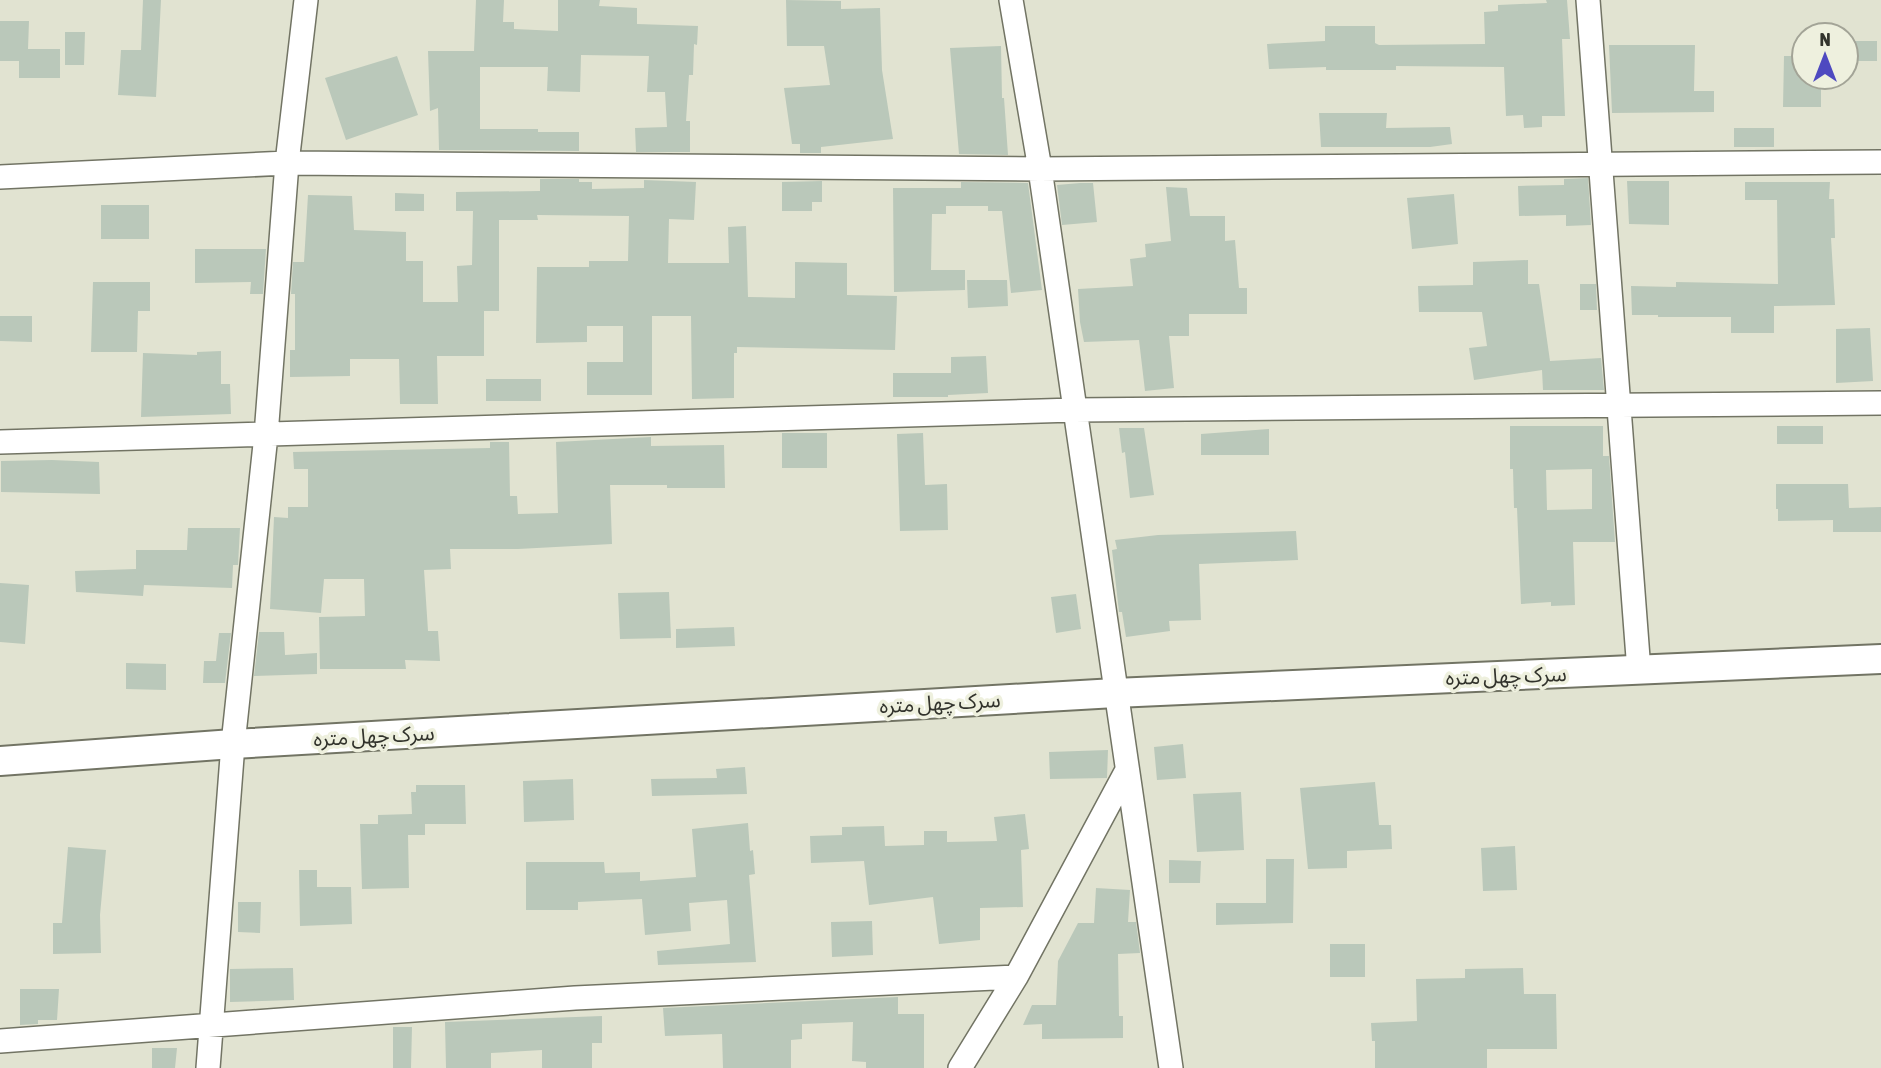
<svg xmlns="http://www.w3.org/2000/svg" width="1881" height="1068" viewBox="0 0 1881 1068" font-family="'Asap Condensed','Noto Sans Arabic',sans-serif">
<rect width="100%" height="100%" fill="#e1e3d1"/>
<path fill="#bac8ba" fill-rule="evenodd" d="M143,0H161L156,97L118,95L121,50H141Z
M476,0H504L503,22H514V29L558,31V0H600L599,6L637,8V24L698,26L697,45L694,44L693,75H689L686,121H690V152H636L635,128L667,127L665,92H647L649,56L581,55L580,92L547,91L548,67H480V129H538V132H579V151L439,150L438,108L430,111L428,51H474Z
M786,0L841,1V9L880,8L882,70L893,139L821,147V153H800V144H792L784,88L830,85L824,46H787Z
M1546,0H1567L1570,39H1562L1565,116H1542V127L1524,128L1523,115L1506,116L1504,67L1396,66V70H1326V67L1269,69L1267,44L1325,41V26H1375V43L1379,45L1485,44L1484,12L1498,11V5L1547,3Z
M0,21H29L28,49H60V78H19V61H0Z
M65,32H85L84,65H65Z
M1846,41H1877V61H1846Z
M1609,45H1695L1694,91H1714V112L1612,113Z
M1001,46L1002,98H1004L1008,155L959,154L950,48Z
M397,56L418,115L346,140L325,78Z
M1784,56H1804V77H1821V107H1783Z
M1319,113H1387L1386,128L1450,127L1452,144L1430,147H1321Z
M1734,128H1774V147H1734Z
M1588,178L1591,225L1566,226V215L1519,216L1518,186L1564,185V179Z
M540,179H579V182H592V189L644,188V180L696,182L694,220L669,219L668,263H729L728,227L746,226L748,297L795,298V262L847,263V295L897,296L895,350L737,347V353H734V398L692,399L691,316H652V395H587V362H623V326H587V342L536,343L537,267H589V261H628L629,216L537,215L538,220H499V311H484V356H437L438,404H400L399,359H350V376L290,377V350H295V294H291L293,262H304L308,195L352,196L354,230L406,232V261H423V302H458L457,266L472,265L473,211H456V192L540,191Z
M822,181V202H812V211H782V182Z
M1627,181H1669V225L1629,224Z
M961,182L1028,183L1042,290L1011,293L1002,211H988V206H946V214H932L931,270H965V290L894,292L893,188H961Z
M1745,182H1830L1829,199H1834L1835,238H1831L1835,305L1774,306V333H1731V317H1658V315H1632L1631,286L1676,287V282L1778,284L1777,200H1745Z
M1080,183H1093L1097,222L1062,225L1057,185Z
M1166,187L1187,188L1190,216H1225V241L1235,240L1239,288H1247V314H1189V336H1169L1174,388L1145,391L1139,340L1084,342L1080,322L1078,289L1133,286L1130,259L1146,257L1145,244L1171,241Z
M395,193L424,194V211H395Z
M1454,194L1458,244L1412,249L1407,198Z
M101,205H149V239H101Z
M195,249H266L263,294H250L251,282L195,283Z
M1528,260V284H1539L1550,361L1601,358L1604,390H1543L1542,370L1474,380L1469,348L1487,346L1482,312H1419L1418,286L1473,285V262Z
M967,280H1007L1008,306L968,308Z
M93,282H150V311H138L137,352H91Z
M1580,284H1596L1597,310H1580Z
M0,316H32V342L0,341Z
M1870,328L1873,381L1836,383V329Z
M221,351V384H230L231,414L141,417L143,353L197,355V352Z
M986,356L988,393L948,395V397H893V373H951V357Z
M486,379H541V401H486Z
M1510,426H1603V456H1609L1615,542H1573L1575,605L1551,606V602L1521,604L1517,508H1514L1513,469H1510ZM1592,469V509L1547,510L1546,470Z
M1777,426H1823V444H1777Z
M1119,428H1144L1154,495L1130,498L1125,452L1122,453Z
M1269,429V455H1201V434Z
M782,433H827V468H782Z
M923,433L925,485L947,484L948,530L900,531L897,434Z
M651,437V446L724,445L725,488H667V485H610L612,544L518,549H450L451,569L424,570L428,631H438L440,661L405,660L406,669H320L319,617L365,616L364,579H324L321,613L270,609L274,517L288,518V507H308V469H294L293,452L490,448V442H509L510,496H517L518,514L558,513L556,442Z
M52,460L99,462L100,494L1,492V461Z
M1776,484H1848L1849,508L1881,507V532H1833V520L1778,521V509H1776Z
M188,528H240L238,565H233L232,588L144,585L143,596L76,592L75,571L136,569V550H187Z
M1296,531L1298,560L1199,564L1201,620L1169,621L1170,631L1126,637L1122,612H1119L1112,550L1117,549L1115,540L1158,535Z
M0,583L29,585L25,644L0,642Z
M669,592L671,638L620,639L618,593Z
M1076,594L1081,629L1056,633L1051,597Z
M734,627L735,646L676,648V629Z
M259,632H284L285,655L317,653V674L254,676Z
M219,633H231L225,683H203L204,661H216Z
M126,663L166,664V690L126,689Z
M1183,744L1186,778L1157,780L1154,747Z
M1108,750L1107,778L1050,779L1049,752Z
M745,767L747,794L652,796L651,779L717,778L716,769Z
M573,779L574,820L524,822L523,781Z
M1375,782L1379,825H1391L1392,849L1347,851V868L1308,869L1300,788Z
M416,785H465L466,824H425V835H408L409,888L362,889L360,824H378V815L412,814L411,792H416Z
M1241,792L1244,850L1197,852L1193,794Z
M1025,814L1029,849L1021,850L1023,907L980,908V940L939,944L933,897L869,905L864,861L811,863L810,836L842,835V827L884,826L885,846L924,845V831H947V842L997,841L994,817Z
M748,823L750,851L753,850L755,874L749,875L756,962L658,965L657,951L730,944L727,900L689,903L691,931L645,935L642,899L578,902V910H526V862H604L605,873L640,872V881L696,877L692,829Z
M1515,846L1517,890L1483,891L1481,848Z
M68,847L106,850L100,915L101,953L53,954V923H62Z
M1266,859H1294L1293,923L1216,925V903H1266Z
M1169,860L1201,861L1200,883H1169Z
M299,870H317V887H351L352,924L300,926Z
M1096,888L1130,890L1128,922H1136L1140,953L1118,954L1119,1016H1123V1038L1042,1039V1024L1023,1025L1032,1005H1056L1058,961L1078,923H1094Z
M238,902H261L260,933L238,932Z
M872,921L873,955L832,957L831,922Z
M1330,944H1365V977H1330Z
M293,968L294,1000L230,1002V969Z
M1523,968L1524,994H1556L1557,1049H1487V1068H1375V1041H1372L1371,1023L1417,1021L1416,979L1465,978V969Z
M20,989H59L57,1020H38V1024L20,1025Z
M898,997V1014H924V1068H866V1062L852,1061L853,1022L802,1024V1039L791,1040V1068H723L722,1034L665,1036L663,1008Z
M602,1016V1043H592V1068H542V1050L491,1053V1068H446L445,1022Z
M393,1027H412L411,1068H393Z
M152,1048H177L175,1068H152Z"/>
<g fill="none" stroke-linecap="round" stroke-linejoin="round">
<defs>
<path id="minor" d="M1011,0L1040,169L1171,1068
M1588,0L1639,671
M0,177L287,163L1040,169L1881,162
M0,442L1074,410L1881,403
M0,1041L575,998L1016,977
M208,1068L233,744L266,435L287,163L306,0
M960,1068L1016,977L1126,772"/>
<path id="tertiary" d="M0,761L233,744L1115,693L1881,659"/>
</defs>
<use href="#minor" stroke="#727464" stroke-width="26"/>
<use href="#tertiary" stroke="#727464" stroke-width="32"/>
<use href="#minor" stroke="#fff" stroke-width="23"/>
<use href="#tertiary" stroke="#fff" stroke-width="28"/>
</g>
<g text-anchor="middle" stroke-width="7" stroke-linejoin="round" paint-order="stroke">
<g font-size="21" fill="#32332c" stroke="#eef0de">
<text transform="translate(1506 676) rotate(-2)" y="7">سرک چهل متره</text>
<text transform="translate(940 703) rotate(-3)" y="7">سرک چهل متره</text>
<text transform="translate(374 736) rotate(-3)" y="7">سرک چهل متره</text>
</g>
</g>
<g transform="translate(1825 56)"><circle r="33" fill="#eef0de" stroke="#a3a497" stroke-width="2"/>
<path d="M0-5L12 26L0 18L-12 26Z" fill="#4e49c0"/>
<text y="-10" font-size="19" font-weight="bold" text-anchor="middle" fill="#32332c">N</text>
</g>
</svg>
